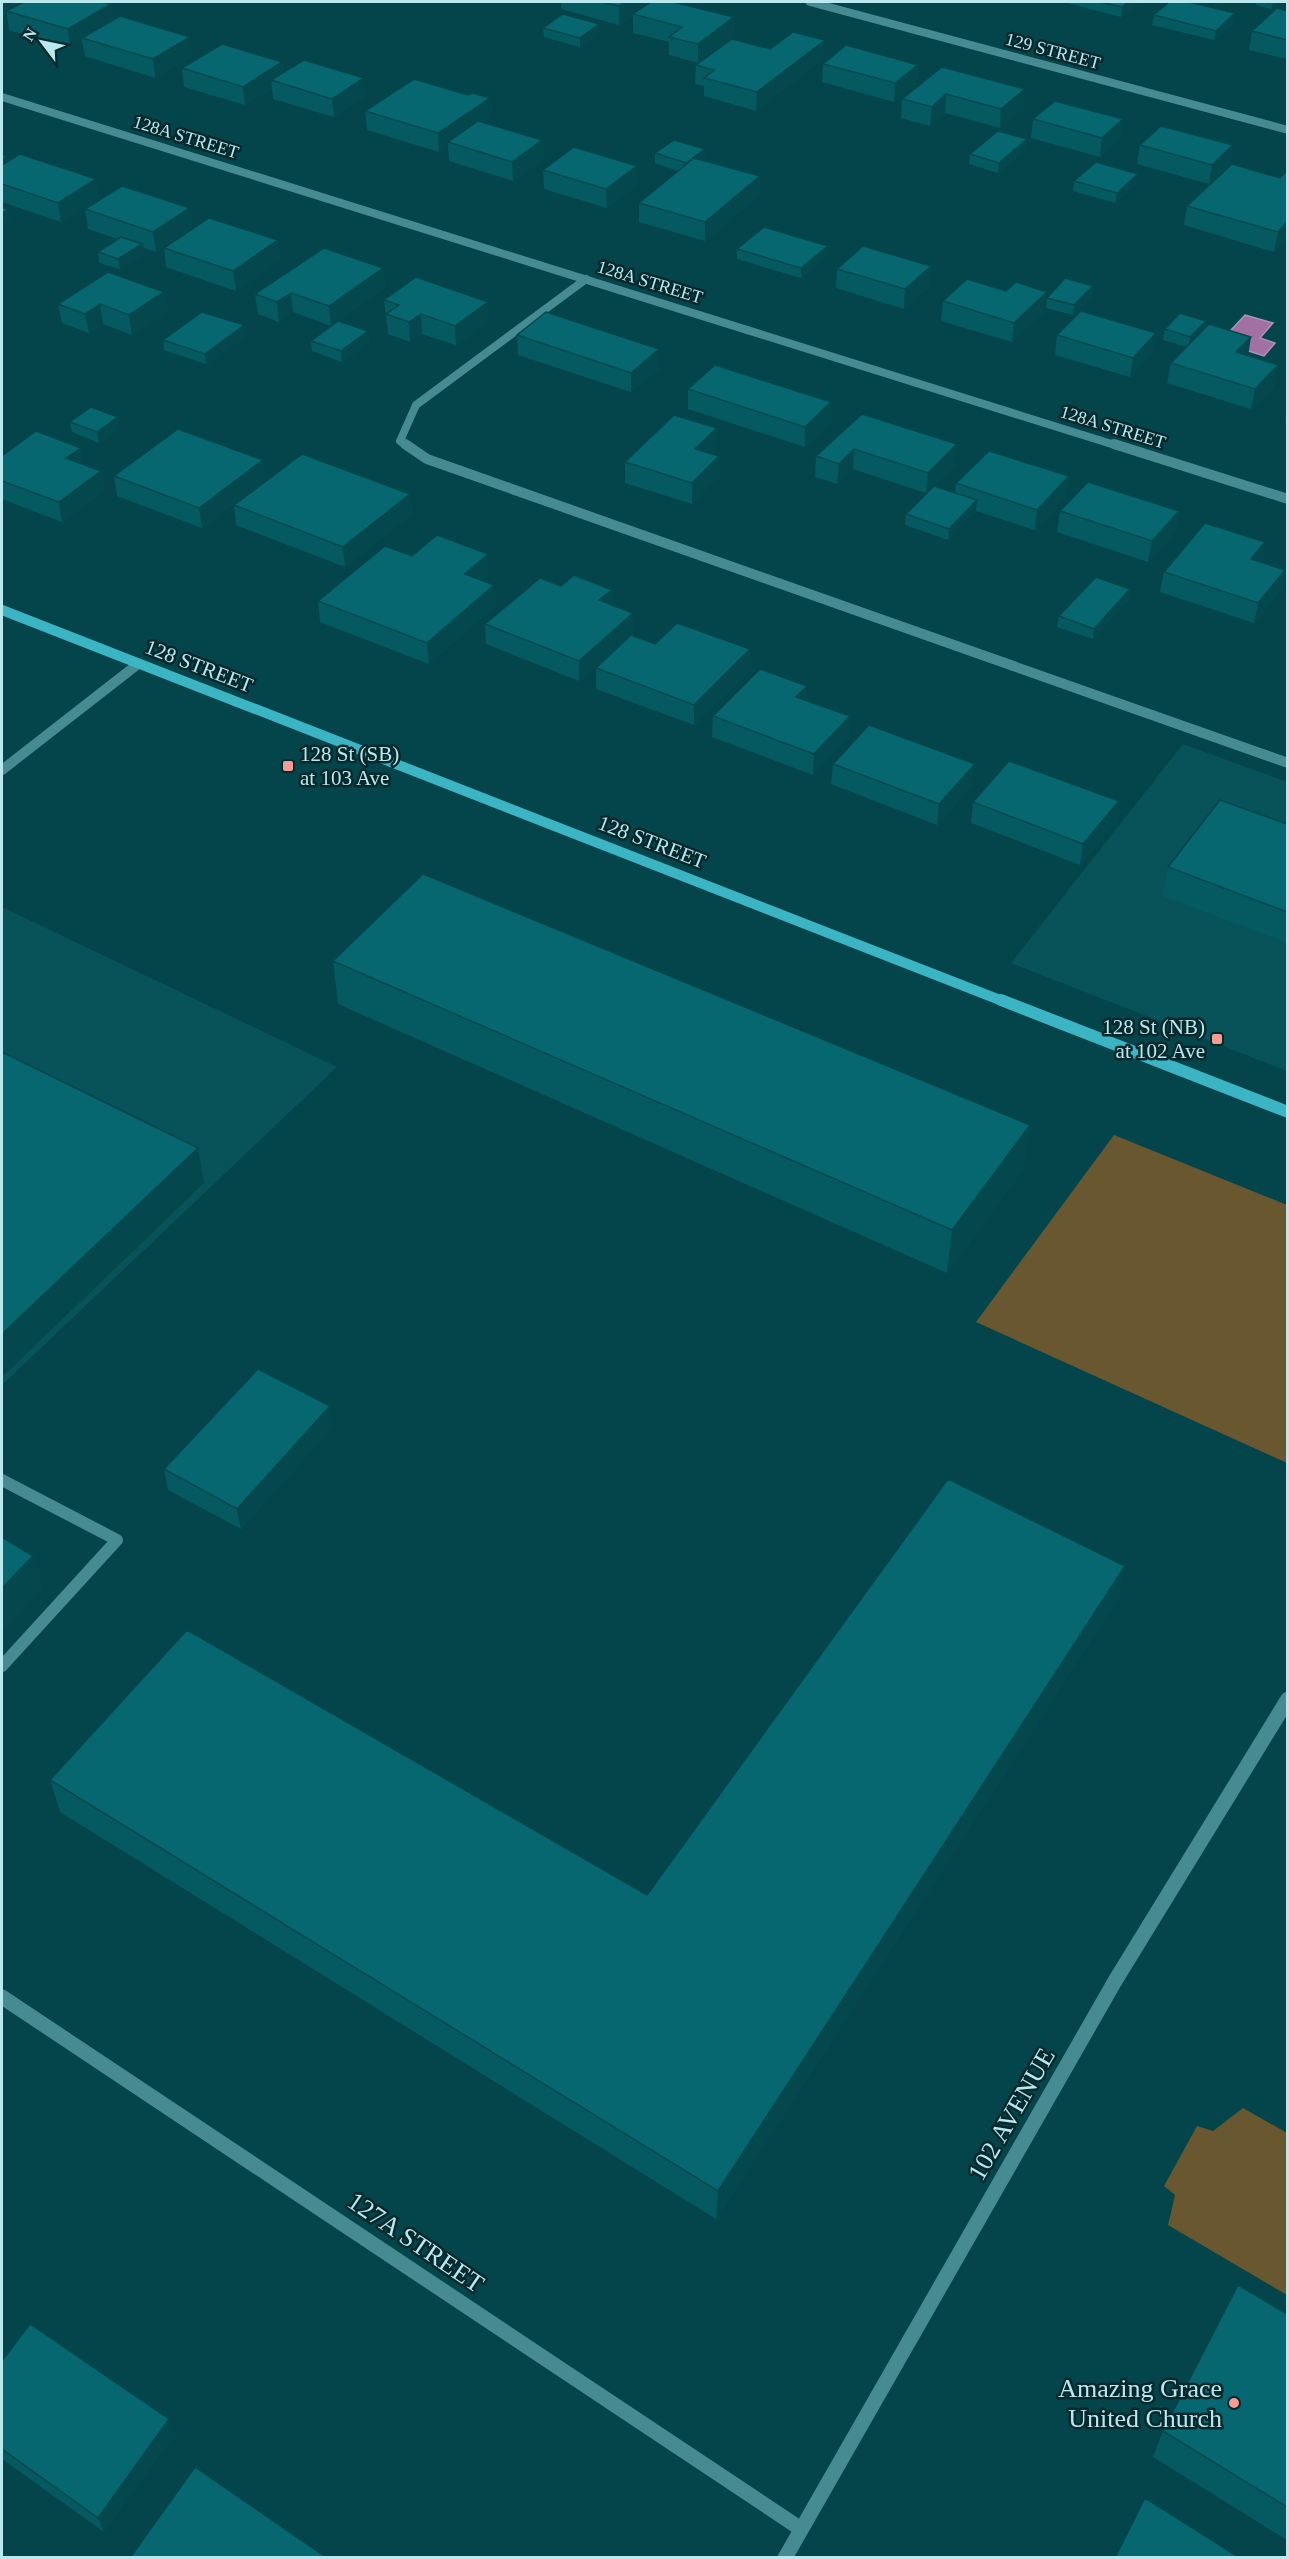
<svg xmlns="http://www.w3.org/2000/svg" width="1289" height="2559" viewBox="0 0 1289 2559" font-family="Georgia,serif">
<rect width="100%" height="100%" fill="#04454b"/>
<path fill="#085259" d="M1183,744L1287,782V1071L1011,963Z
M2,907L337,1067L2,1385Z"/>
<path fill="#695730" d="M1114,1135L1287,1205V1463L976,1322Z
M1243,2108L1287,2133V2295L1168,2225L1175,2195L1164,2186L1197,2126L1213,2131Z"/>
<path fill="#a370a4" stroke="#aa94ba" stroke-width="1.5" d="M1245,315L1273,323L1260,338L1275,343L1264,356L1220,342Z"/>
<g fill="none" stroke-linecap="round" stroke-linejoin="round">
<path stroke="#468a92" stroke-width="8" d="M407,446L400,441L416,405L586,279"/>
<path stroke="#468a92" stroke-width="10" d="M405,444L427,459L1288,763"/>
<path stroke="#468a92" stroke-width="12" d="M2,1480L117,1540L2,1666"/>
<path stroke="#468a92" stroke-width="8" d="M810,2L1288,130
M2,97L1118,446"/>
<path stroke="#468a92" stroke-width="10" d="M1114,444L1288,499
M2,770L138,664"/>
<path stroke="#468a92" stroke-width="15" d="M2,1997L801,2529
M785,2558L1115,1981L1288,1699"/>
<path stroke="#3bb5c3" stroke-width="10" d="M2,610L1005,1002"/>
<path stroke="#3bb5c3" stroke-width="12" d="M1001,1000L1288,1112"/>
</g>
<path fill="#055960" d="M2,2L114,19L193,55L155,78L85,56L82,41L70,48L9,30L7,14Z
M561,2H647V4L734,17L733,36L698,63L669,55V42L633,33V15L619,25L561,9Z
M1063,2H1138L1121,17Z
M1256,2H1280L1271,9L1256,5Z
M1287,11V59L1249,50L1252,31Z
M1235,13L1234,23L1214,40L1152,25L1154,15Z
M543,28L599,34L580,47L544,37Z
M770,49L824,58L756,111L704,96V86L695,84L696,65Z
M282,62L283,73L366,96L334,117L273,99L272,88L245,105L184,87L182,68Z
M823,64L918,65L917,84L894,102L822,82Z
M942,67L1023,108L1000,128L945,113L930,126L901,118L902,99Z
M468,95L490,98L491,117L482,123L543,159L513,181L449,161L448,146L439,152L367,130L365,111Z
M1033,119H1123L1121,138L1100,157L1031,138Z
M1140,145L1230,164L1209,184L1137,164Z
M705,149V159L703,160L760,176V195L705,241L639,222V203L678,171L655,163V153Z
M1026,149L998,173L969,164L970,154Z
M2,155L6,156L7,162L99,199L61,222L2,202Z
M543,170L637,185L607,208L544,189Z
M1280,178L1287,238L1274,252L1184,225L1187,206Z
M1074,181L1136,184L1115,203L1073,191Z
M85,209L192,227L156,252L142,247L143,254L120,269L99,263L98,252L118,239L88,229Z
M278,240L280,260L236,291L166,267L164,248Z
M737,249L827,256L801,278L737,259Z
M931,266L929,286L904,309L836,288L837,269Z
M383,268L385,287L331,326L293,312L279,322L258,314L255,294Z
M108,272L167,312L132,335L103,324L89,333L62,323L58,304Z
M1093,286L1091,296L1073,315L1046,308L1047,298Z
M384,300L489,321L456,345L422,334L410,342L388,334Z
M943,301L1045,311L1012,342L941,321Z
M244,325L246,336L206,364L164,350L163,340Z
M1165,329H1204L1248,356L1275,385L1251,409L1167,383L1171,363L1187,347L1163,340Z
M368,331L369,342L342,362L312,351L311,341Z
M1156,333L1153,353L1130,377L1055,355L1057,335Z
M517,335L659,369L631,392L518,355Z
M688,389L831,402L830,422L805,447L688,409Z
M1287,408V423H1285Z
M862,414L955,464L926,493L853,469L837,484L815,477L816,456Z
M70,422L120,428L99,443L72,432Z
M716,448L711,453L719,456V476L692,504L625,483V462Z
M2,456L84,465L104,491L62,522L2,499Z
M263,460L265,480L202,528L117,496L114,476Z
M956,483L1066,497L1035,530L976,511L948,540L905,525L906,514L955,493Z
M410,494L411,514L345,567L236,525L234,505Z
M1060,511H1179L1176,531L1148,562L1057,532Z
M412,556L489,574L482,581L495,606L429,664L320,622L318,601Z
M1261,562L1285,570L1281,590L1254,623L1160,592L1164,572Z
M561,586L633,613V633L632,635L655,644L750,649V670L694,725L596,689V668L620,645L579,681L486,644L485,624Z
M1130,589L1128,600L1093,639L1057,627L1059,616Z
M806,700L850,716L848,737L813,775L712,737L713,716Z
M833,764L972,785L937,825L831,784Z
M1119,801L1116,822L1080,865L971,823L973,802Z
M1287,824V943L1162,896L1168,867Z
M333,961L1024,1168L947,1273L338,1004Z
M333,1426L241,1529L168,1490L164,1469Z
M1117,1600L716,2219L60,1812L50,1780L647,1895Z
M1287,2314V2540L1153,2457L1163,2431Z
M2,2361L169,2419L174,2435L104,2532L2,2459Z"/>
<path fill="#04484e" d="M2,2H30L6,11L7,14L2,17Z
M626,2H647V5L619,25V6Z
M1128,2H1138L1121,17L1122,7Z
M1273,2H1280L1271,9Z
M111,4L114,22L82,38V41L70,48L68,29Z
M1235,13L1234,23L1214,40L1216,31Z
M734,17L733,36L698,63V44Z
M599,24V34L580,47V38Z
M190,37L193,55L155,78L153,59Z
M825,40L824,58L756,111L757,92Z
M282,62L284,81L271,80L272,88L245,105L243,87Z
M918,65L917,84L894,102L895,83Z
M364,78L366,96L334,117L332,99Z
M1025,89L1023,108L1000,128L1001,109Z
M946,94L945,113L930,126L932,107Z
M490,98L491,117L452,143L448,142V146L439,152L438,133Z
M1123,119L1121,138L1100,157L1102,138Z
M1027,139L1026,149L998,173L999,163Z
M542,140L543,159L513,181L512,162Z
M1233,145L1230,164L1209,184L1212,165Z
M705,149V159L686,173V163Z
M6,156L8,166L2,170V159Z
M637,166V185L607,208L606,189Z
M1138,174L1136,184L1115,203L1117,193Z
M760,176V195L705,241V222Z
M96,179L99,199L61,222L58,203Z
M190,208L192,227L156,252L153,232Z
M8,209L10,220L2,225V214Z
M1287,222V238L1274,252L1278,232Z
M278,240L280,260L236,291L233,271Z
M142,244L143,254L120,269L118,259Z
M828,246L827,256L801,278V268Z
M931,266L929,286L904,309L905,289Z
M383,268L385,287L331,326L329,306Z
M1093,286L1091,296L1073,315L1074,305Z
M164,292L167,312L132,335L129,315Z
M1047,292L1045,311L1012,342L1014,323Z
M291,293L293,312L279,322L277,302Z
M488,302L489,321L456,345L455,326Z
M100,304L103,324L89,333L85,314Z
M421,314L422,334L410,342L409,322Z
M1206,321L1204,331L1189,347L1190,337Z
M244,325L246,336L206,364L205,354Z
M368,331L369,342L342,362L341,351Z
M1156,333L1153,353L1130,377L1133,358Z
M1251,337L1248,357L1236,352Z
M659,349V369L631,392V373Z
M1278,365L1275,385L1251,409L1255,389Z
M831,402L830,422L805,447V427Z
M118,417L120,428L99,443L97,432Z
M717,428L716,448L695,469V449Z
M957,444L955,464L926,493L928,473Z
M81,448L85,468L66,458Z
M854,449L853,469L837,484L839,464Z
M719,456V476L692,504V483Z
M263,460L265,480L202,528L199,508Z
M101,471L104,491L62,522L59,502Z
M1069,476L1066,497L1035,530L1037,510Z
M410,494L411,514L345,567L343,547Z
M977,500L976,511L948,540L949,529Z
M1179,511L1176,531L1148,562L1152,541Z
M1265,542L1261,562L1251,559Z
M488,554L489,574L466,595L465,574Z
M1285,570L1281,590L1254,623L1258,603Z
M494,585L495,606L429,664L427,643Z
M1130,589L1128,600L1093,639L1094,629Z
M612,590V610L599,600Z
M633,613V633L579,681V661Z
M750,649V670L694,725V705Z
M807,686L806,707L796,697Z
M850,716L848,737L813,775L814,754Z
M975,764L972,785L937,825L939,804Z
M1119,801L1116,822L1080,865L1083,844Z
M1030,1125L1024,1168L947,1273L952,1230Z
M198,1148L204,1183L2,1377V1334Z
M330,1406L333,1426L241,1529L237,1509Z
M33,1556L43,1589L2,1632V1588Z
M1125,1566L1117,1600L716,2219L718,2191Z
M169,2419L174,2435L104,2532L98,2518Z"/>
<path fill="#066770" stroke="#04484e" stroke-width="1.5" d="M24,2H102L111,4L68,29L6,11Z
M601,2H626L619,6Z
M651,2H673L734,17L698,44L669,37L682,27L633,14Z
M1100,2H1128L1122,7Z
M1169,2H1189L1235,13L1216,31L1154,15Z
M1277,8L1287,11V40L1252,31Z
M563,14L599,24L580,38L543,28Z
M120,16L190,37L153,59L82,38Z
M793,32L825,40L757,92L704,78L714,70L696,65L732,39L770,49Z
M222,44L282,62L243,87L182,68Z
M846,45L918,65L895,83L823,64Z
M304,60L364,78L332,99L271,80Z
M942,67L1025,89L1001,109L946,94L932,107L902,99Z
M414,79L468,95L472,93L490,98L438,133L365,111Z
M1055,101L1123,119L1102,138L1033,119Z
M478,121L542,140L512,162L448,142Z
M1161,126L1233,145L1212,165L1140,145Z
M998,131L1027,139L999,163L970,154Z
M674,140L705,149L686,163L655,153Z
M574,147L637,166L606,189L543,170Z
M20,154L96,179L58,203L2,184V165Z
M694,158L760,176L705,222L639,203Z
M1096,162L1138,174L1117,193L1074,181Z
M1232,164L1280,178L1287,171V222L1278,232L1187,206Z
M122,186L190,208L153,232L85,209Z
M2,207L8,209L2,214Z
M209,218L278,240L233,271L164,248Z
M764,227L828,246L801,268L737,249Z
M121,237L142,244L118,259L98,252Z
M863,246L931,266L905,289L837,269Z
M324,248L383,268L329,306L291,293L277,302L255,294Z
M108,272L164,292L129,315L100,304L85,314L58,304Z
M416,277L488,302L455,326L421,314L409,322L386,314L399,305L384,300Z
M1065,278L1093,286L1074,305L1047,298Z
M967,279L1006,291L1016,282L1047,292L1014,323L943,301Z
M1081,311L1156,333L1133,358L1057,335Z
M202,312L244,325L205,354L163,340Z
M546,312L659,349L631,373L517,335Z
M1180,313L1206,321L1190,337L1165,329Z
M338,321L368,331L341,351L311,341Z
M1209,324L1251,337L1236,352L1278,365L1255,389L1171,363Z
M715,365L831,402L805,427L688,389Z
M91,407L118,417L97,432L70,422Z
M862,414L957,444L928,473L854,449L839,464L816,456Z
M674,415L717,428L695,449L719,456L692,483L625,462Z
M178,429L263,460L199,508L114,476Z
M36,431L81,448L66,458L101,471L59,502L2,481V456Z
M989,451L1069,476L1037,510L956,483Z
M302,454L410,494L343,547L234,505Z
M1088,482L1179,511L1152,541L1060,511Z
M934,486L977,500L949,529L906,514Z
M1205,523L1265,542L1251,559L1285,570L1258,603L1164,572Z
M437,535L488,554L465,574L494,585L427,643L318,601L385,546L412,556Z
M574,575L612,590L599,600L633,613L579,661L485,624L540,578L561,586Z
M1096,577L1130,589L1094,629L1059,616Z
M677,623L750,649L694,705L596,668L631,635L655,644Z
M760,669L807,686L796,697L850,716L814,754L713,716Z
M869,725L975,764L939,804L833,764Z
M1009,761L1119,801L1083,844L973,802Z
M1220,800L1287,824V912L1168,867Z
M423,874L1030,1125L952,1230L333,961Z
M2,1052L198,1148L2,1334Z
M258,1369L330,1406L237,1509L164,1469Z
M948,1479L1125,1566L718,2191L50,1780L187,1630L647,1895Z
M2,1537L33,1556L2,1588Z
M1238,2285L1287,2314V2507L1163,2431Z
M30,2324L169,2419L98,2518L2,2449V2361Z
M195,2467L327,2558H130Z
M1145,2498L1240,2558H1115Z"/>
<g fill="#f59c94" stroke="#05282c" stroke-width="2">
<rect x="282" y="760" width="12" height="12" rx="3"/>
<rect x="1211" y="1033" width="12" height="12" rx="3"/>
<circle cx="1234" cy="2403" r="6"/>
</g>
<g text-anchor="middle" stroke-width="5" stroke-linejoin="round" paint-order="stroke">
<g font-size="18" fill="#b9e8ee" stroke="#05282c">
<text transform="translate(1053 51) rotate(15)" y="6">129 STREET</text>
<text transform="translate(186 137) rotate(17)" y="6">128A STREET</text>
<text transform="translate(650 282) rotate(17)" y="6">128A STREET</text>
<text transform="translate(1113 427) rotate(17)" y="6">128A STREET</text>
</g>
<g font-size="21" fill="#b9e8ee" stroke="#05282c">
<text transform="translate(199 666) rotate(21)" y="7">128 STREET</text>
<text transform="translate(652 842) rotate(21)" y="7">128 STREET</text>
</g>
<g font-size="21" fill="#b9e8ee" stroke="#05282c" text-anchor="start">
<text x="300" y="761">128 St (SB)<tspan x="300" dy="24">at 103 Ave</tspan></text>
<text x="1205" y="1034" text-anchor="end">128 St (NB)<tspan x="1205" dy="24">at 102 Ave</tspan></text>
</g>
<g font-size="26" fill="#b9e8ee" stroke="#05282c">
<text transform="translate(1011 2114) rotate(-60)" y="9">102 AVENUE</text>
<text transform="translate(416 2242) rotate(34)" y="9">127A STREET</text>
</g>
<g font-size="26" fill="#b9e8ee" stroke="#05282c" text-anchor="end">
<text x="1222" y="2397">Amazing Grace<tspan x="1222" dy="30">United Church</tspan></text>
</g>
</g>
<rect width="1289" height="2559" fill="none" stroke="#b9e8ee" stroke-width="6"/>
<g transform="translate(42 42) rotate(302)" stroke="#05282c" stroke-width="4.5" paint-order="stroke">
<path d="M0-4.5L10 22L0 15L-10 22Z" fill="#b9e8ee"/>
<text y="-9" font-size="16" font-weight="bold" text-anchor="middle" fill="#b9e8ee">N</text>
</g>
</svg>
